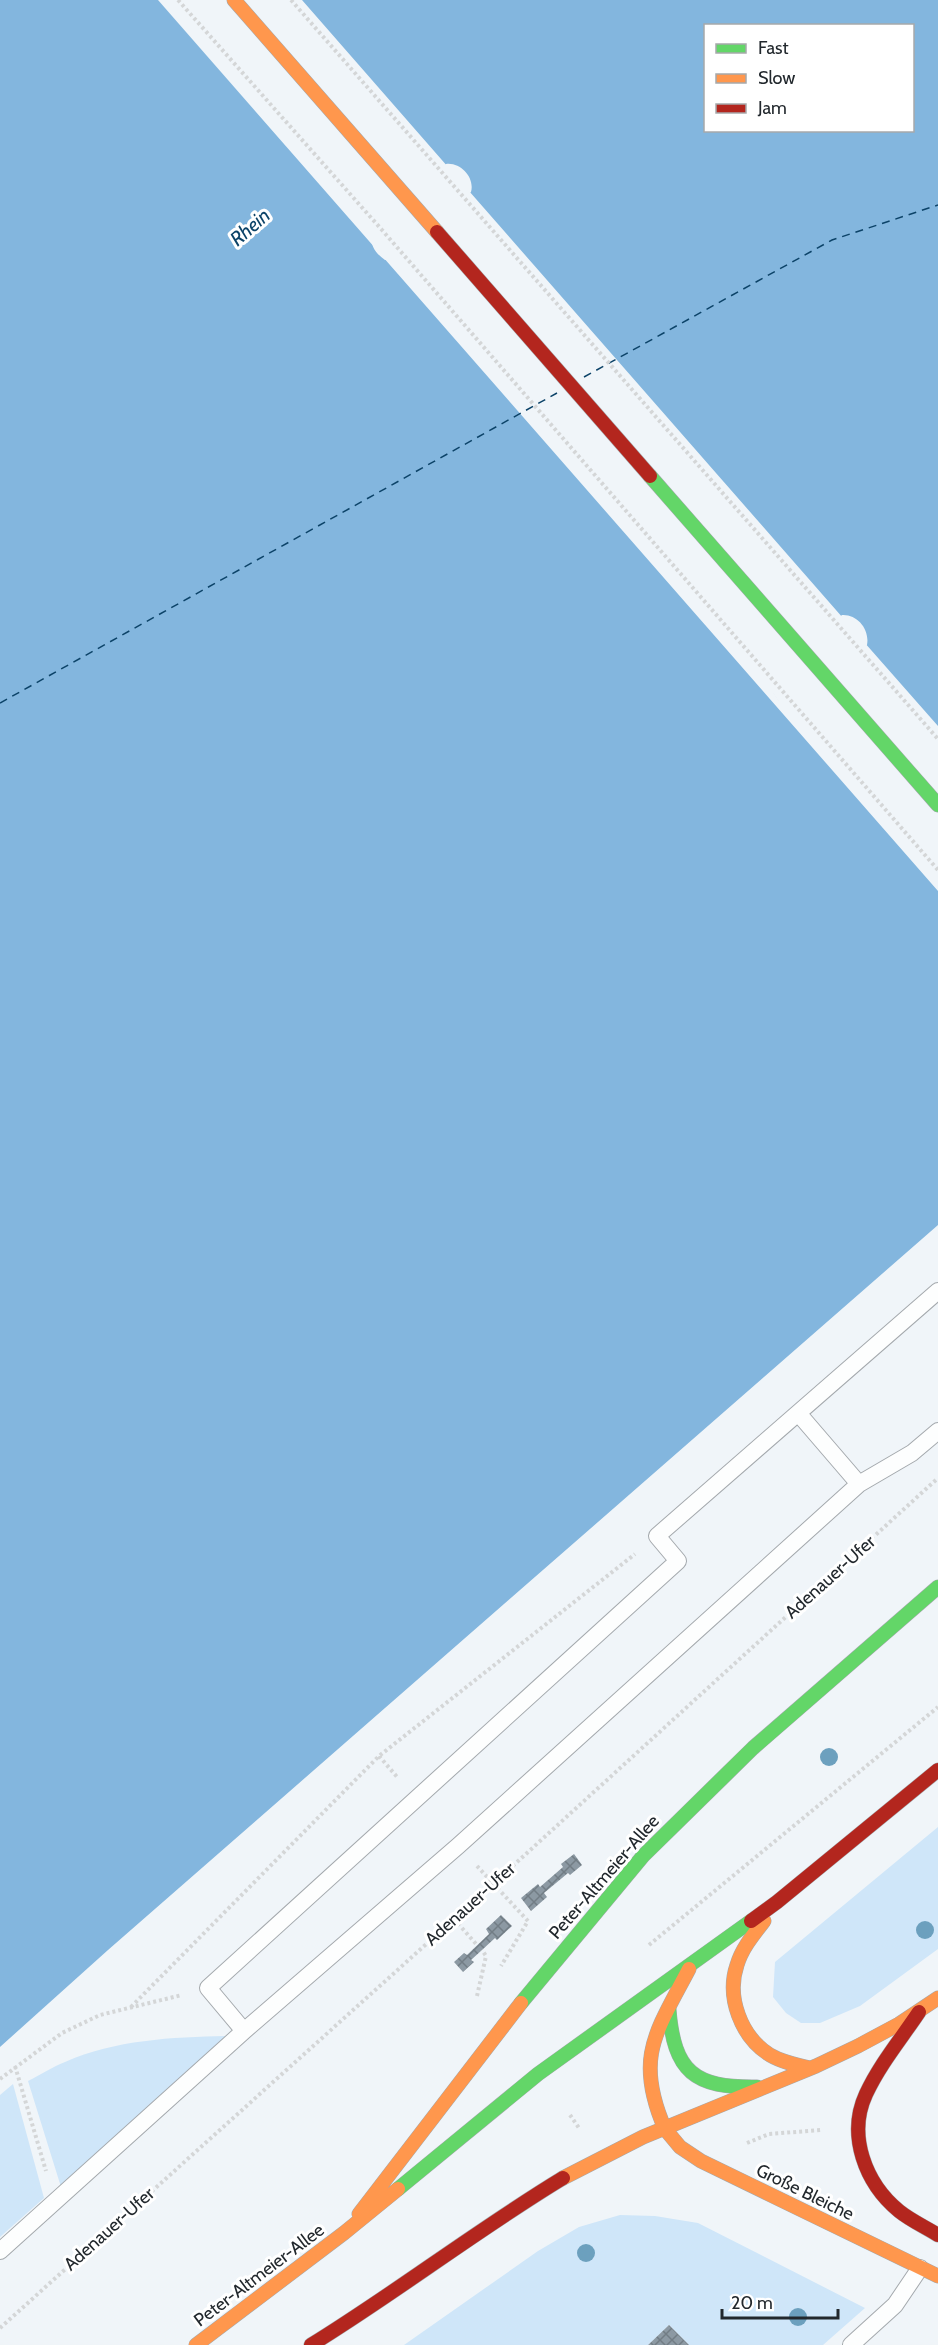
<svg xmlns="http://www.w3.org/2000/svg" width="938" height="2345" viewBox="0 0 938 2345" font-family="Cabin,sans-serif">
<defs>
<pattern id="building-cross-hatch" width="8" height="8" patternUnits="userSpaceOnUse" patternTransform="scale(1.5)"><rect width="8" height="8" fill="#8c99a3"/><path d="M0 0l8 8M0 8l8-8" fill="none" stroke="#727d85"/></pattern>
</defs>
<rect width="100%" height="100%" fill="#f0f5f9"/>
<path fill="#cfe6f9" d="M938,1827V1949L860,2006L820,2023H801L786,2013L773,1997L775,1962Z
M226,2036L61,2187L28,2081C40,2075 52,2067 65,2062C115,2040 172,2037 226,2036Z
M13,2084L44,2198L0,2237V2095Z
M620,2215L655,2216L698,2223L865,2308L823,2345H689L669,2325L648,2345H404L538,2251L579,2227Z"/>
<path fill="#83b6de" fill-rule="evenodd" d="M0,0H938V1225L108,1950L0,2047ZM706,26H912V130H706ZM446,164C461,162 475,178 471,192L396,260H385C375,253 370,245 371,232ZM842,615C857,614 870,629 867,645L793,710L783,708L769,687L770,681Z"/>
<path fill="#f0f5f9" d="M158,0H302L448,167L373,234V240L379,250L387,257L394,258L469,191L843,618L773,682V692L779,701L789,707L795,706L864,642L938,726V891Z"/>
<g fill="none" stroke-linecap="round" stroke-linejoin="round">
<path stroke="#0c4368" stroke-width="1.5" stroke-dasharray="8 6" stroke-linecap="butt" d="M584,377L832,240L938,205
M0,703L557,393"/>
</g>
<path fill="url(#building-cross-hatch)" d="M574,1854L582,1865L570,1875L568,1873L544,1893L547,1897L531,1911L521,1898L538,1884L540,1887L563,1867L561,1864Z
M501,1915L512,1926L497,1940L495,1938L482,1950L471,1960L474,1962L463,1972L454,1962L464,1953L467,1955L489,1934L486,1929Z
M669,2325L689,2345H648Z"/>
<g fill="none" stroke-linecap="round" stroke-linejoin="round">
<defs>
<path id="lane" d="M798,1413L859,1484
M244,2031L208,1988L678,1561L657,1536L938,1291
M0,2251L244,2031L458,1846L859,1484L912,1453L938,1431
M851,2345L895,2305L920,2268"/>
<path id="fast" d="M650,476L938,805
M521,2003L643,1856L753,1748L938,1587
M669,2009C674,2072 694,2088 757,2087
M398,2189L538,2074L751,1921"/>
<path id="slow" d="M234,0L437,232
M764,1921C754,1934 742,1948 737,1965C726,1997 741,2037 770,2055C782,2062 796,2065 810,2068
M665,2129L680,2147L701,2161L938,2276
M665,2129C634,2058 656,2032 689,1969
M563,2178L643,2137L816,2066L858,2046L899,2024L938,1998
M359,2214L521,2003
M196,2345L344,2233L398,2189"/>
<path id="jam" d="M437,232L650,476
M751,1921L777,1902L938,1770
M919,2012C901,2039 880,2064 866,2094C847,2135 865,2183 899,2211C910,2220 925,2227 938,2235
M311,2345C397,2292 477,2230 563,2178"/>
</defs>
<use href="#lane" stroke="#a4a9ad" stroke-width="18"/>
<use href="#fast" stroke="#a4a9ad" stroke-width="15"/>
<use href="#slow" stroke="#a4a9ad" stroke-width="15"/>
<use href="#jam" stroke="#a4a9ad" stroke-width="15"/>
<path stroke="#d4d6d7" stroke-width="4" stroke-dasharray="3 3" stroke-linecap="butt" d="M178,0L382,230L938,870
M291,0L938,739
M379,1756L398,1778
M477,1866L528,1921L501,1966
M454,1919L477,1945
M649,1945L938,1707
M477,1996L486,1956L482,1950
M131,2007L379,1756L635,1554
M15,2066L46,2171
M0,2079L62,2033L100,2015L182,1995
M570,2115L579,2128
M747,2143L769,2134L821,2130
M0,2328L493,1884L938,1478"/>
<use href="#lane" stroke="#fdfefe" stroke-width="16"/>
<use href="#fast" stroke="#63d668" stroke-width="14"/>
<use href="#slow" stroke="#ff974d" stroke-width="14"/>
<use href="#jam" stroke="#b3261e" stroke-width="14"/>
</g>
<g fill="#6ca0be">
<circle cx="829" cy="1757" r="9"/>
<circle cx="925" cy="1930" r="9"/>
<circle cx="586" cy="2253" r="9"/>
<circle cx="798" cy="2317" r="9"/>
</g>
<g text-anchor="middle" stroke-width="6" stroke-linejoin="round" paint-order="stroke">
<g font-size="18" fill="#22282d" stroke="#fff">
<text transform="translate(830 1577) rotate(-42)" y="6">Adenauer-Ufer</text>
<text transform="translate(604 1877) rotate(-49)" y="6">Peter-Altmeier-Allee</text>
<text transform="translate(470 1904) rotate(-42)" y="6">Adenauer-Ufer</text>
<text transform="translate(805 2192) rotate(26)" y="6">Große Bleiche</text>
<text transform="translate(109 2229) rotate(-42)" y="6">Adenauer-Ufer</text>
<text transform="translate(259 2275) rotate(-37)" y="6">Peter-Altmeier-Allee</text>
</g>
<g font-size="20" font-style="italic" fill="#0c4368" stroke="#fff">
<text transform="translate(250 227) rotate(-41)" y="7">Rhein</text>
</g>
</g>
<rect x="704" y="24" width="210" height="108" fill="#ffffff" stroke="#a7a9ab" stroke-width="1.5"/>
<rect x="716" y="44" width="30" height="9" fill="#63d668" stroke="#a7a9ab" stroke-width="1.5"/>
<text x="758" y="54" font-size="18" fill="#22282d">Fast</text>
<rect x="716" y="74" width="30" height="9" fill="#ff974d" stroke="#a7a9ab" stroke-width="1.5"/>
<text x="758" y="84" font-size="18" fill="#22282d">Slow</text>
<rect x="716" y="104" width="30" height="9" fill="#b3261e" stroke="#a7a9ab" stroke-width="1.5"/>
<text x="758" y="114" font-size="18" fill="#22282d">Jam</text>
<path d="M722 2309v9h116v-9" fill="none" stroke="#22282d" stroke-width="3"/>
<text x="731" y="2309" font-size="18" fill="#22282d" stroke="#ffffff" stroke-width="4.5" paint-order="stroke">20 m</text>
</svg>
